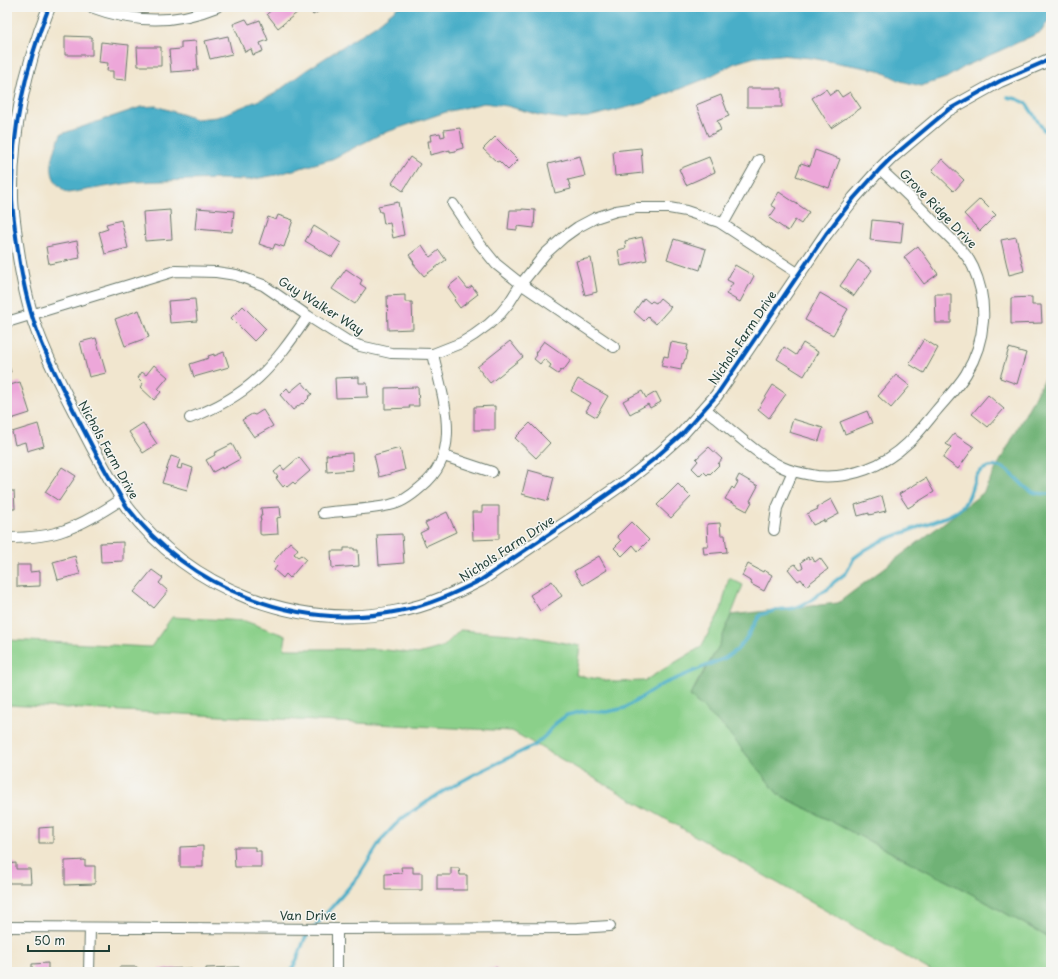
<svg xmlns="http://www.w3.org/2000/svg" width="1058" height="979" viewBox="0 0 1058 979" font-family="'Playpen Sans',sans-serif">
<rect width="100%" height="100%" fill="#f6f6f2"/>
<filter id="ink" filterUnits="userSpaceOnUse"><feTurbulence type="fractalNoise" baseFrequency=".025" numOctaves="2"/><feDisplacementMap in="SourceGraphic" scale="8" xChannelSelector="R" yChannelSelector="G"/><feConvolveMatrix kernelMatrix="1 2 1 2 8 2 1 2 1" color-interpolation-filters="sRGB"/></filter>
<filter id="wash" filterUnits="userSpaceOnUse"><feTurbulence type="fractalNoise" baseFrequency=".012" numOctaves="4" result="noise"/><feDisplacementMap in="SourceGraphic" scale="16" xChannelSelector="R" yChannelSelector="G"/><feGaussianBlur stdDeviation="0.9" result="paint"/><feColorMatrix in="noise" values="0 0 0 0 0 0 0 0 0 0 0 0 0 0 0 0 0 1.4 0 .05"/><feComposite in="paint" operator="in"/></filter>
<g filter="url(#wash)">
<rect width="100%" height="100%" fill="#f1e6cf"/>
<path fill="#8bd08a" stroke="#55865f" d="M729,578L743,585L719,646L699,679L690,696L725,728L778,794L970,893L1051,939V972H933L512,731L7,705V640L151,647L172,617L245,621L286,636L284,649H378L418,654L443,647L460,630L524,635L580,646L576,675L615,682L644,681L701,647L721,610Z"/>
<path fill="#70b276" stroke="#487855" d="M1051,366V939L970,893L778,794L725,728L690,696L719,646L731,615L838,603L983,493Z"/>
<path fill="#49aec8" stroke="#34767e" d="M398,7H1051L1050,18L1041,32L966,66L946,78L921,86L901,81L878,70L811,58L780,55L755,57L735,63L705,79L641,104L589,117L564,119L539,115L507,106L484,103L446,112L381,134L332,159L276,175L248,180L220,179L135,182L68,193C43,178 52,157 61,134L141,107L156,106L196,119L217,117L274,94L305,71L376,25Z"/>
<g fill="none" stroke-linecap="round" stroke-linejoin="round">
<path stroke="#49aec8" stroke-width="3.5" d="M1008,97L1017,99L1026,103L1043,129L1051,135
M291,972L297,959L305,938L358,877L382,839L395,825L404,817L442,792L477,773L535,745L545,736L556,723L567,715L584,711L607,712L625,708L661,685L725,658L737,650L746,639L760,615L776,610L795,608L810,601L820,593L828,589L834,582L846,573L854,558L865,550L881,541L948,516C956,512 963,508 967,500C972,493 972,482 977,475C984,465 999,464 1008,471C1026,484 1023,495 1051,494"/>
</g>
<g id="blocks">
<path fill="#eda7d9" d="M275,7H294L298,12L278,28L267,14Z
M307,7H326L313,15Z
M246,19L249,24L260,20L268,40L260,43L263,51L253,55L251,49L245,52L233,24Z
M65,36L92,37V55H65Z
M228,36L232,54L210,59L205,41Z
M196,41L198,70L171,72L169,50L181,49V42Z
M101,42L129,45L126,80L113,79V71H107L108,63L99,62Z
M137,47H161V66H138Z
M747,88H782V107H747Z
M826,89L830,95L837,90L842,97L850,92L861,108L831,128L812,98Z
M721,95L729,116L717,121L721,130L708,136L696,105Z
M460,128L463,148L456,150V151L450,152V150L430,155L428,141H431L430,135L440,133L441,137L445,136L444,130Z
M495,137L518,160L508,170L499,161L497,162L483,149Z
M641,148L643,173L615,176L613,151Z
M815,150L840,159L829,188L796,176L801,163L810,166Z
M580,156L585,176L568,180L571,189L555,193L548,164Z
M410,157L420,164L403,191L392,183Z
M709,157L715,172L686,185L679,169Z
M942,159L964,180L954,191L932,170Z
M779,192L809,212L801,224L795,220L788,231L769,218L776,208L771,205Z
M980,199L996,215L980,231L964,214Z
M398,202L404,235L393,238L390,223L384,224L382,212H380L378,206Z
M197,208L234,211L232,232L195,229Z
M522,209L535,210L534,228L517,226V230L508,229L510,210H522Z
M170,210L172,239L145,241L143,212Z
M278,215L293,220L284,247L275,244L273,249L259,244L268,217L276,220Z
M121,220L128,248L105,254L99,232L108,229L106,224Z
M872,220L903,223L901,243L870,240Z
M314,226L341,243L332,257L305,241Z
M642,237L647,260L621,266L618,250L626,248L625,241Z
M1016,237L1024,271L1009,275L1001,240Z
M674,239L706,249L700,270L667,259Z
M77,241L80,258L49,264L46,247Z
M422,245L430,257L439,250L446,260L424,276L413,263L414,262L409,255Z
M918,246L938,274L924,284L904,257Z
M591,258L597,292L585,295L576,261Z
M858,260L872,270L854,296L840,286Z
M735,265L754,276L740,302L726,294L733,283L727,280Z
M346,269L362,280L360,284L366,288L355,304L332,289Z
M459,278L468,289L472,286L478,294L460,308L454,300L456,298L448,287Z
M820,293L848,309L833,335L805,320Z
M935,294H951V323H936Z
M405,295V302H412L413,329L388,330L387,296Z
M1032,297V305H1041L1042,323L1011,324V298Z
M644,298L650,303L652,301L656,303L660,298L671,307L656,324L648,317L644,321L634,312Z
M195,299L197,321L170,323L168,301Z
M243,306L266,329L254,341L231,318Z
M139,310L149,337L125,346L115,319Z
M96,338L106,373L89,377L80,342Z
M924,339L938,348L924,373L909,364Z
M510,341L523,357L490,383L477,367Z
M544,341L571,360L563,371L561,370L558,374L549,368L551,365L544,359L540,364L534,359L537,355L535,353Z
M671,342L688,345L686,350L688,351L686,359H685L683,364L682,363L681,370L661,366L664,356L668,357Z
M803,343L818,352L804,376L777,359L784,347L796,355Z
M1009,348L1026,353L1017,384L1000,378Z
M224,352L229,367L194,377L190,364L209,358L208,356L214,354V356Z
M7,359L11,372L7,373Z
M154,365L168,377L158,389L161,392L154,400L140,387L143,383L138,378L142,372L146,375Z
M896,375L910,386L891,408L878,396Z
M359,377V383H367L368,397L336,398L335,378Z
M578,379L608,396L596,417L586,411L591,403L571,391Z
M20,382L30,413L11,419L7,407V386Z
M302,382L312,394L308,397L309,398L303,404L302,403L293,410L280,395L287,388L290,392Z
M773,385L786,394L769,418L758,409Z
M418,387L419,406H409L410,408L385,409V388Z
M642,391L646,398L656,392L661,402L650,408L648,404L630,414L623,401Z
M988,395L1004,409L988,427L972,414Z
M495,406V430H474V407Z
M263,410L273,426L254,437L242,420L252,414L255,415Z
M867,411L872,423L845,434L840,422Z
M793,419L823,428L819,441L789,432Z
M143,423L157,444L143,453L129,432Z
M530,423L550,443L536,458L515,438Z
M38,424L44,446L27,451L25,442L15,445L12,432Z
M954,434L974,447L958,469L943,458L951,447L946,444Z
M232,444L240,459L222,469V467L213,472L206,460L215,455L214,453Z
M709,447L722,459L718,464L719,465L710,474L709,473L707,475L704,472L700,476L692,468L698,461L696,459Z
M400,448L405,470L379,477L374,455Z
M352,453L353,470L327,472L326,455Z
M171,456L180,459L177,468L181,469L182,464L193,468L187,490L162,483Z
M299,457L310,471L295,484L293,482L287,487L285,485L283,487L276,478L278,477L274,472L281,466L284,470Z
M62,467L76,476L59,501L45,492Z
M528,470L554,477L548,501L522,494Z
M739,475L758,486L750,501L752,502L747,511L725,499L732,487L734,489L738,482L736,481Z
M926,478L934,492L908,508L899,494Z
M678,484L691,497L671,518L657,505Z
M7,491H14L15,509H7Z
M882,496L886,511L869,515V513L858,516L855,505Z
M831,499L839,514L824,522V520L813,525L807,514L818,509L817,507Z
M482,506H499V539L473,540L472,512H482Z
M280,507L281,517L277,518L278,534L262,535L260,534V521H261L260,516H262L261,508Z
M447,512L456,532L426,546L420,533L428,529L425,523Z
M631,522L649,540L638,551L633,545L622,556L614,548L621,541L617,536Z
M720,523L721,535H725L727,552L704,554L703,546H708L707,524Z
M402,534L404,563L379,565L377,535Z
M123,542V561L101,562L100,543Z
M290,542L298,549L294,554L298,557L301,555L306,559L290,578L286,574L283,578L274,570L277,566L273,562Z
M344,548H354V550H358L359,566L332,568L331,551H344Z
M75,556L80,574L58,580L53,562Z
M599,556L607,570L583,585L574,571Z
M808,557L809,559L812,557L815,562L820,558L828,569L806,586L801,579L798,581L788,569L795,564L800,570L803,568L801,562Z
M748,564L763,572L764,570L772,575L764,591L751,584L752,582L742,576Z
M17,565H30V572L40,571V586L17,587Z
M152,570L163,578L159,583L168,591L154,608L134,592Z
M552,581L562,596L540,611L530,595Z
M53,827V843H39V828Z
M203,846V867H180V847Z
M234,847H255V851H261V867H235Z
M85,860V866H95V884L65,885V861Z
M16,863V869H30L31,883H7V864Z
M401,867H413V873H422V890H385V874L402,873Z
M451,868H459L460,875H467V890H437V875H451Z
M48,963V972H32V964Z
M119,967H137L138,972H119Z
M239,967V972H206V968Z
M191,968V972H159V969Z
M497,968L498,972H468V971Z"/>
</g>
</g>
<g filter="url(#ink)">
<use href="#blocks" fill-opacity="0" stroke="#68786a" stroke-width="1"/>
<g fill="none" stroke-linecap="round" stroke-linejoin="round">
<defs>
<path id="minor" d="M91,7C133,23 176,24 217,7
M453,204L479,243L496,264L521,284L614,347
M723,224L759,160
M7,322L175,271L216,272L236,275L263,285L308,316L346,340L360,346L391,353L433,354L461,343L474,335L489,324L500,314L509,303L521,284L545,254L564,237L578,227L595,218L616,211L636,208H669L686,211L719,222L799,274
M705,409C729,427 755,454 782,467C792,472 806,474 817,476C851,479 884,466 908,443C918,434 927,422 936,411C946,399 958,387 966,374C986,341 989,302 973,267C966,252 952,240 940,228C921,208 901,188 880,169
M190,418C251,395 272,368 308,316
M444,456L492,472
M323,513C345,510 369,510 390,505C402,503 412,495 421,487C464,453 443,399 433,354
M774,530L777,508L793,471
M7,538C26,538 47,537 65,530C85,523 104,511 122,499
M7,927L337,929L578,928L610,926
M89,972L90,928
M337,972V929"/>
<path id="tertiary" d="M49,7C25,68 11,132 12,197C12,208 14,219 15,229C19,261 24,294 35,325C45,354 59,382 73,409C85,433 97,456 110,479C116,488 121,498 127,507C190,589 297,632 399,611C428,606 455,593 481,580L585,510L625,482L654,459L682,434L716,396L826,234L854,198L880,169L891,158L948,110L1000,81L1051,59"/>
</defs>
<use href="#minor" stroke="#68786a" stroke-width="12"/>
<use href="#tertiary" stroke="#68786a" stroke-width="14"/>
<use href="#minor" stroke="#fff" stroke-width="10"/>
<use href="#tertiary" stroke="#fff" stroke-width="12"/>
<defs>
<path id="cycleway" d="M49,7C25,68 11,132 12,197C12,208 14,219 15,229C19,261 24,294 35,325C45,354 59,382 73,409C85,433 97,456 110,479C116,488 121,498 127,507C190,589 297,632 399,611C428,606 455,593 481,580L585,510L625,482L654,459L682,434L716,396L826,234L854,198L880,169L891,158L948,110L1000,81L1051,59"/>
</defs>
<use href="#cycleway" stroke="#f6f6f2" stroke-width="6"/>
<use href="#cycleway" stroke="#0057b8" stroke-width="4"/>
</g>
</g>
<g text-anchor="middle" stroke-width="3" stroke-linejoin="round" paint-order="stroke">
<g font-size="12" fill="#1f3d34" stroke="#f6f6f2">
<text transform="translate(938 209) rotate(46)" y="4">Grove Ridge Drive</text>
<text transform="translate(321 306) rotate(32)" y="4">Guy Walker Way</text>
<text transform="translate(743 338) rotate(-56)" y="4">Nichols Farm Drive</text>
<text transform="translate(108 450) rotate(61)" y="4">Nichols Farm Drive</text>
<text transform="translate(507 549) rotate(-33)" y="4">Nichols Farm Drive</text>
<text x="308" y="920">Van Drive</text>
</g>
</g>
<rect width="1058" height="979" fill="none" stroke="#f6f6f2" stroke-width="24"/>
<path d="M28 945v6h81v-6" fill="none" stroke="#1f3d34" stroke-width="2"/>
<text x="34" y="945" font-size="12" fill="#1f3d34" stroke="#f6f6f2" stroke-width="3" paint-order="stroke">50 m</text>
</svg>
